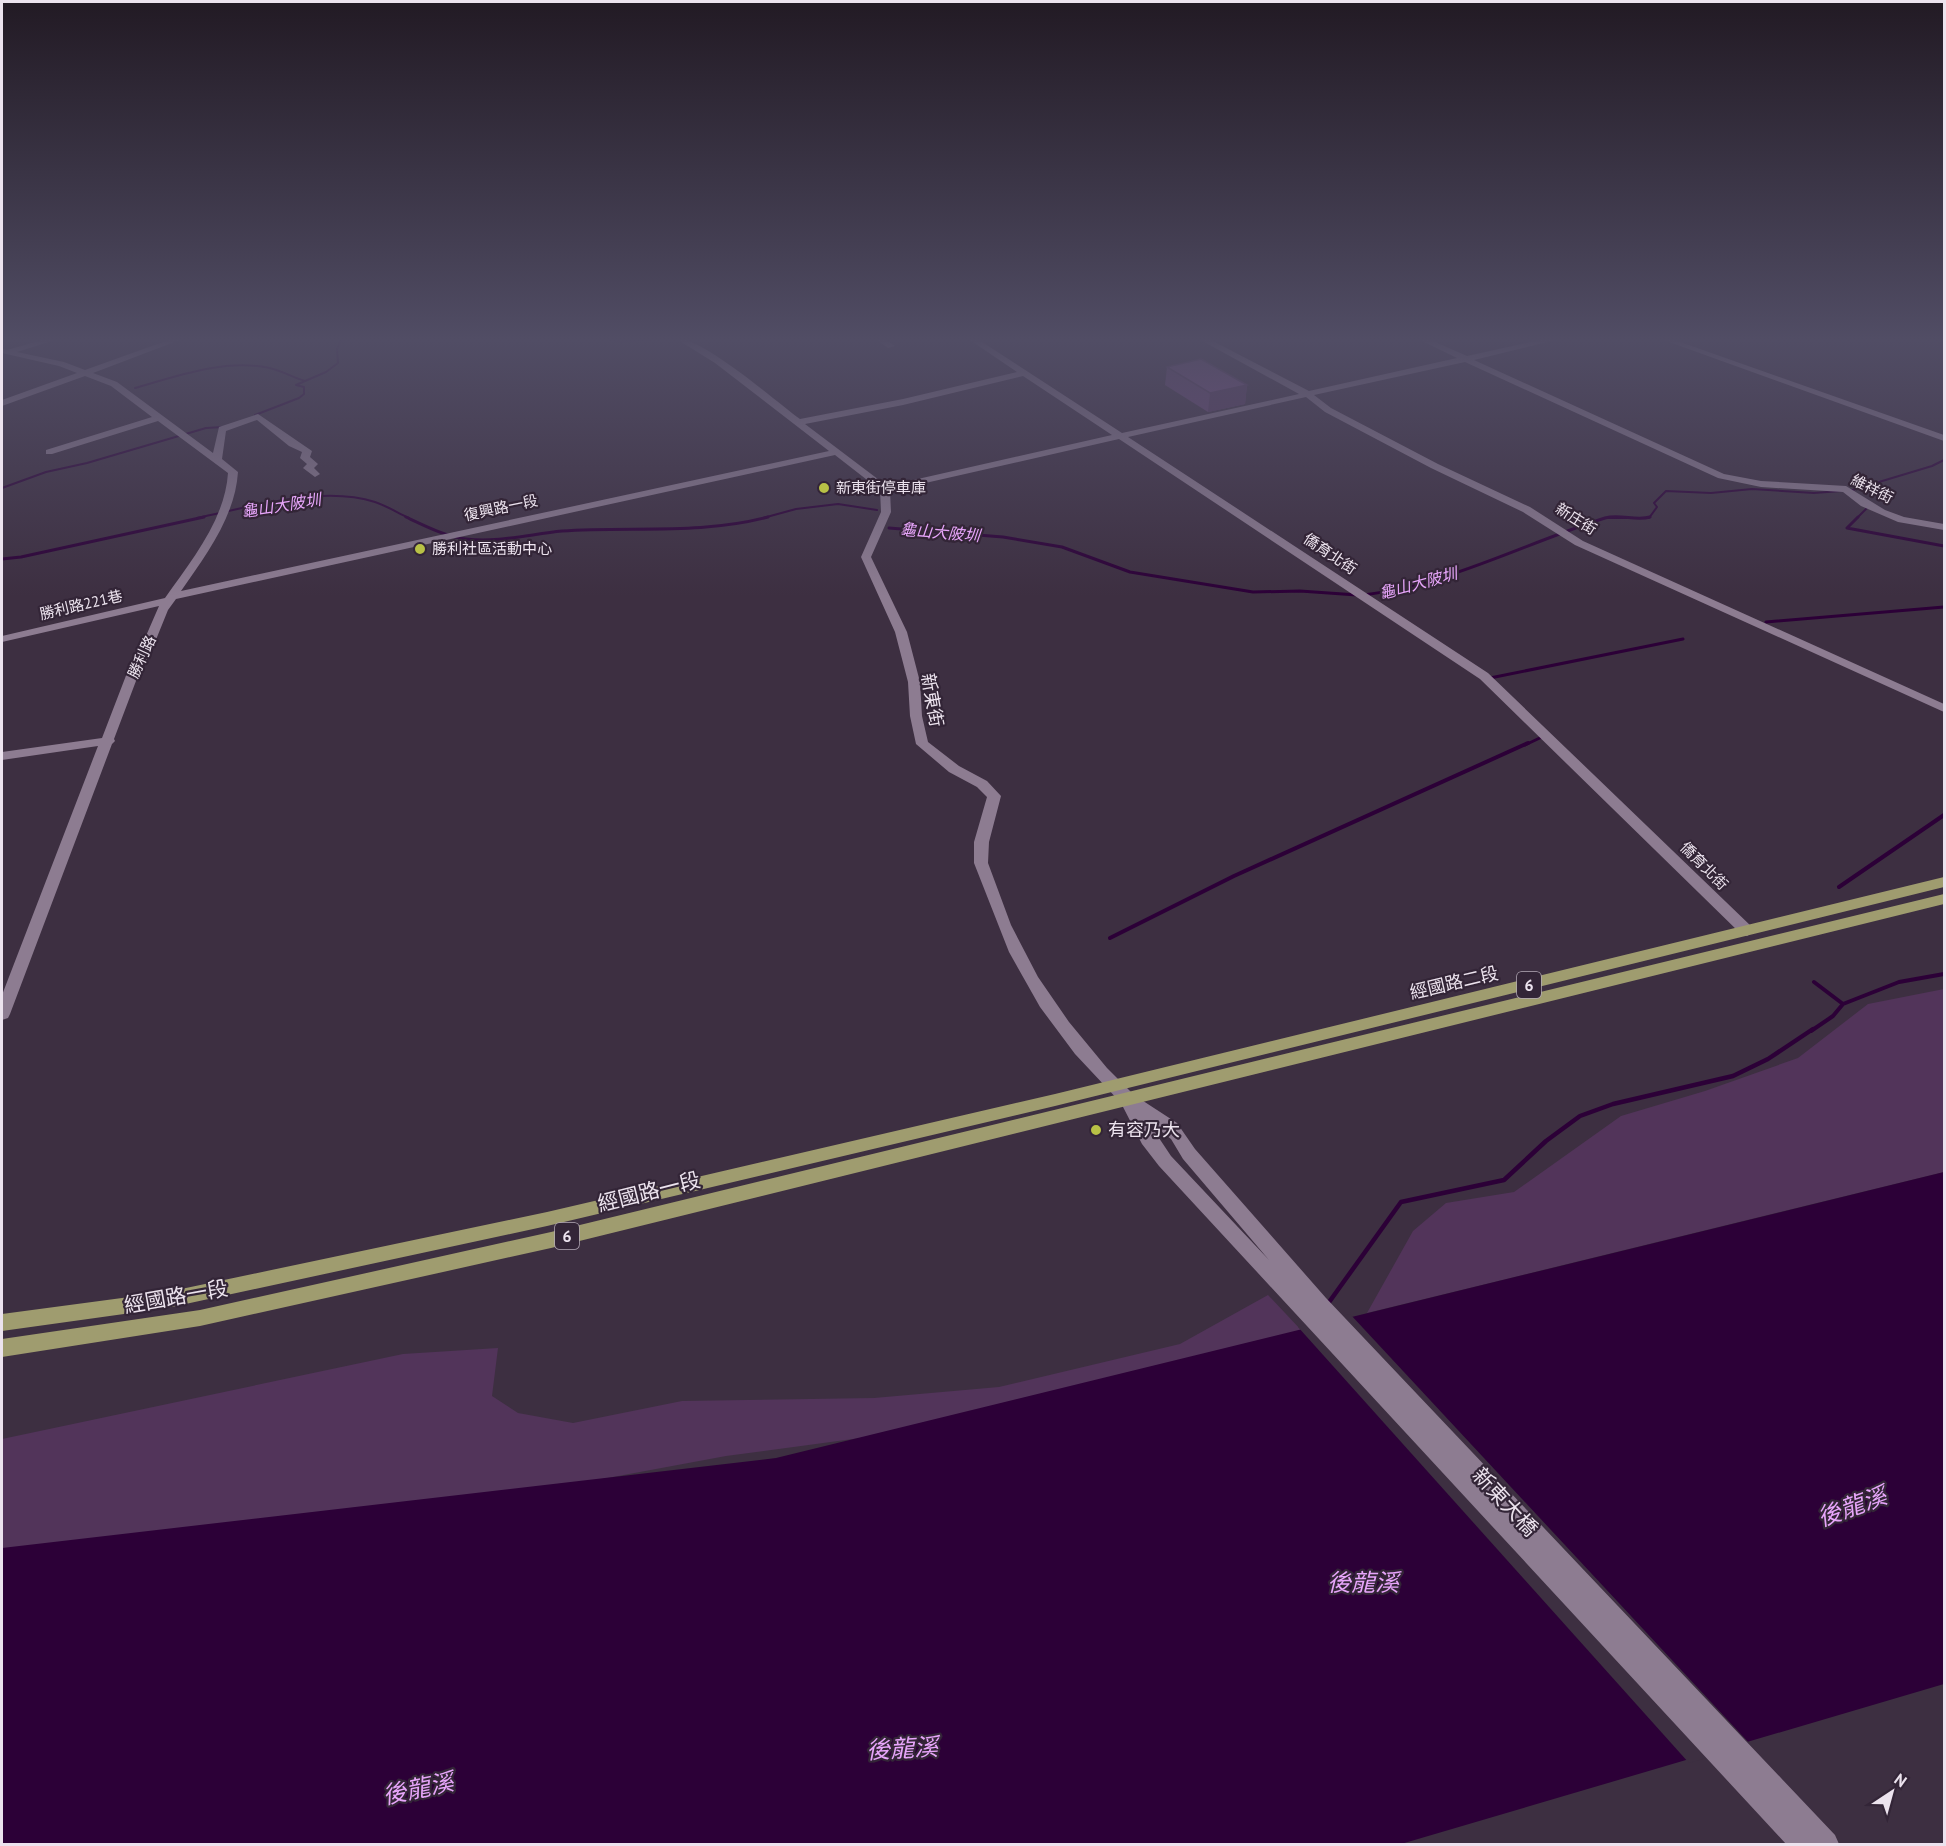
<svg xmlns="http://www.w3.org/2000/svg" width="1946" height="1846" viewBox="0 0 1946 1846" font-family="'PT Sans','Noto Sans TC',sans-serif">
<rect width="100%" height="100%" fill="#3d2f41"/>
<path fill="#52345a" d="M1944,989V1172L1367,1313L1413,1231L1446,1203L1514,1192L1621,1116L1705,1091L1798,1058L1868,1004Z
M1268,1295L1301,1330L927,1429L726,1456L291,1537L2,1628V1439L403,1354L498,1348L492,1396L518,1413L573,1423L682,1401L874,1398L999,1387L1180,1344Z"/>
<path fill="#2c0037" d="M1944,1172V1684L1401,1844H2V1548L776,1458Z"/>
<path fill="#3d2f41" d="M1350,1314L1751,1745L1689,1763L1298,1327Z"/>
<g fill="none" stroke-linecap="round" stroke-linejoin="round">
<path stroke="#2c0037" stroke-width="2" d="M603,338L620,342L667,338
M135,388C177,376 221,360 265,367C279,369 291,377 305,381L326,372L338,363L337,349L341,340L349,338
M255,415L299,398L304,394V387L296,385L305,381
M2,488L46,472L87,463L206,428L223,427
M1849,491L1932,466L1944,460
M197,518C250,507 322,485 375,502C387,506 398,513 409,518
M763,518L796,509L838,504L877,510
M1605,518H1649L1657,507L1654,503L1666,491L1711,493L1752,489L1814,493L1841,491
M1857,518L1867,508L1866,504"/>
<path stroke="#2c0037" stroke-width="3" d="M406,517C423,525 447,537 466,539C497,543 531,534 562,531C630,526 701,535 768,517
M1858,517L1847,528L1944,546
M889,528L1003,537L1062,547L1130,572L1253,592L1300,591L1357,595
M2,559L21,557L204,517
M1364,595C1450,584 1523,544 1605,518C1619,514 1637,521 1650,517
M1766,622L1944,607
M1490,678L1683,639
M1525,745L1544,736"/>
<path stroke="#2c0037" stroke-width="4" d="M1839,887L1944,815
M1110,938L1234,876L1528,743
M1814,982L1843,1004
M1811,1031L1833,1016L1843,1004L1899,982L1944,974"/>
<path stroke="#2c0037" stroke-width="4.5" d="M1327,1305L1401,1202L1504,1180L1546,1141L1580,1116L1613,1104L1733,1076L1768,1059L1813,1029"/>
<path fill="#8d7c91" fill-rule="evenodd" d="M49,338H61L17,352L64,362L85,370L174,338H185L93,373L117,382L213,453L219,427L258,414L312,451L310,457L318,464L314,468L320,474L315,477L303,468L307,464L300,458L302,452L289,446L257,420L226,431L222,459L238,472C235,517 206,555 181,591L829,451L715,363L675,338C704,338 774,400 800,419L903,399L1017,372L967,338H976L1122,433L1299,394L1197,338H1207L1309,391L1457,358L1416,338H1426L1467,356L1549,338H1563L1474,360L1724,474L1761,481L1846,486L1885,510L1904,517L1944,524V530L1898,522L1861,506L1843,492L1761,487L1718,478L1465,362L1314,395L1331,408L1438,464L1530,507L1583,541L1944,704V712L1575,545L1523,512L1431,468L1325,412L1306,397L1128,437L1488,673L1752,927L1755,931L1747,936L1742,935L1480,679L1119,439L890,491L891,512L871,557L907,632L920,682L922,716L928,742L959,766L987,781L1001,796L989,842L988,863L1011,925L1038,977L1069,1022L1107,1068L1134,1095L1177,1123L1195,1149L1326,1298L1835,1835L1839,1844H1786L1159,1166L1142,1144L1121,1103L1075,1054L1040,1007L1009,952L974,863V842L987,797L977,787L949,772L916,744L910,716L908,682L895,632L861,557L881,512L880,490L835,455L176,599L168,610L151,652L139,673L114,739L115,741L112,744L10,1014L8,1018L2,1020V995L98,746L2,760V752L102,738L127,673L139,652L159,606L2,642V636L165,598C191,561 225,520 228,473L158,421L52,454H46V450L152,417L111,386L85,376L2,406V400L77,373L59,366L2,353V349L7,350ZM1023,376L1112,435L887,486L805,424L903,405ZM1147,1120L1171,1139L1183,1159L1269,1260L1171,1156Z
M874,338H883L895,346L888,348Z
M1658,338H1669L1944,435V441Z"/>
<path fill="#9f9c6f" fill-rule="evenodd" d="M1944,877V887L1055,1106L547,1226L167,1308L2,1331V1314L167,1292L547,1212L1055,1094Z
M1944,894V904L551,1248L200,1326L2,1357V1339L200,1310L551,1232Z"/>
</g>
<path fill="#6c4578" d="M1167,367L1247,385L1245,404L1208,412L1165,385Z"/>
<path fill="#583861" d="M1247,385L1245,404L1208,412L1210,393Z"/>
<path fill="#7e508b" stroke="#583861" stroke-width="1.5" d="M1201,359L1247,385L1210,393L1167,367Z"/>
<linearGradient id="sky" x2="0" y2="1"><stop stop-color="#221a24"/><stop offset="0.57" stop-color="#514d65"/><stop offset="1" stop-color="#514d65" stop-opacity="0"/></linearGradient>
<rect width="1946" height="596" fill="url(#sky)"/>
<g fill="#b8c146" stroke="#332537" stroke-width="2">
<circle cx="824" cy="488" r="6"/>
<circle cx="420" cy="549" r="6"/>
<circle cx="1096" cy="1130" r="6"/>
</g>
<g text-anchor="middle" stroke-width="4.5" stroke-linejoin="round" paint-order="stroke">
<g font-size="15" fill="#ece3ee" stroke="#332537" text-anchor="start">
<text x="836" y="493">新東街停車庫</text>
<text x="432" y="554">勝利社區活動中心</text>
</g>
<g font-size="15" fill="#ece3ee" stroke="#332537">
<text transform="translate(1872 489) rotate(27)" y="5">維祥街</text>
<text transform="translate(501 508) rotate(-12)" y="5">復興路一段</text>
<text transform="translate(1576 519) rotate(32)" y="5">新庄街</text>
<text transform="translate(1330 554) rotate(34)" y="5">僑育北街</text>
<text transform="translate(81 605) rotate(-13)" y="5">勝利路221巷</text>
<text transform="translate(142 657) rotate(-65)" y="5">勝利路</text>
<text transform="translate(1704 866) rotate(45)" y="5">僑育北街</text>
</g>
<g font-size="16" font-style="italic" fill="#e7a5fa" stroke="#332537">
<text transform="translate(281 505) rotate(-9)" y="6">龜山大陂圳</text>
<text transform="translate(940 532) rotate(5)" y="6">龜山大陂圳</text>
<text transform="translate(1418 583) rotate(-15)" y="6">龜山大陂圳</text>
</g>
<g fill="#332537" stroke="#b4aab7" stroke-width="1.5">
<rect x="1517" y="972" width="24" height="26" rx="4.5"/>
<rect x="555" y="1223" width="24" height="26" rx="4.5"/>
</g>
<g font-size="16" font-weight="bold" fill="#ece3ee">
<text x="1529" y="991">6</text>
<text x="567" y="1242">6</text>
</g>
<g font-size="18" fill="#ece3ee" stroke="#332537">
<text transform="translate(932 700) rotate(80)" y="6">新東街</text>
<text transform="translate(1454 983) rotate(-13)" y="6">經國路二段</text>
</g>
<g font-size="18" fill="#ece3ee" stroke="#332537" text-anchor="start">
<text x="1108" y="1136">有容乃大</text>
</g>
<g font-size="21" fill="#ece3ee" stroke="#332537">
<text transform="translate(649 1192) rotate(-14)" y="7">經國路一段</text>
<text transform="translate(176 1297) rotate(-10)" y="7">經國路一段</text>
<text transform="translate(1505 1502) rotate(47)" y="7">新東大橋</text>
</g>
<g font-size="24" font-style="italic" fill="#e7a5fa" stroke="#332537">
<text transform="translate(1852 1507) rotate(-20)" y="8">後龍溪</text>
<text x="1363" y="1591">後龍溪</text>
<text transform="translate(902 1749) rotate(-3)" y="8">後龍溪</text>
<text transform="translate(418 1789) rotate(-12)" y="8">後龍溪</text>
</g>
</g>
<rect width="1946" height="1846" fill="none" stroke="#ece3ee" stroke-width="6"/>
<g transform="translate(1892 1792) rotate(36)" stroke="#332537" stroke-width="4.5" paint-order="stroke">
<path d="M0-4.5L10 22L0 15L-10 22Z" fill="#ece3ee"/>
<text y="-9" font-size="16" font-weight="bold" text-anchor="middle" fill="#ece3ee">N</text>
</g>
</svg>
